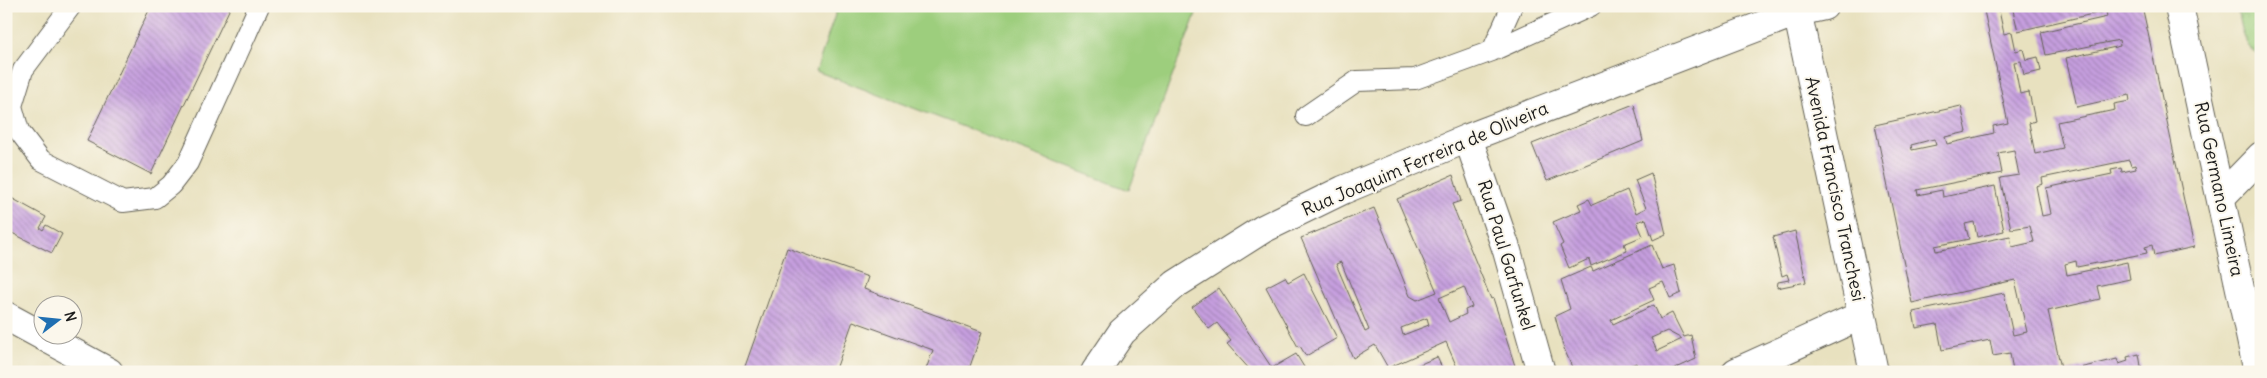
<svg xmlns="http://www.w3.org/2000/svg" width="2267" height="378" viewBox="0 0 2267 378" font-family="Delius,sans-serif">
<defs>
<pattern id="park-crowns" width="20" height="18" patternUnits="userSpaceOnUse" patternTransform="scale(1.25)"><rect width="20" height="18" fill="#9dce7d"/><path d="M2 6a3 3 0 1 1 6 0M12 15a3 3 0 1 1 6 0" fill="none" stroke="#87b06b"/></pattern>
<pattern id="building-back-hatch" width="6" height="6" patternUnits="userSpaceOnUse" patternTransform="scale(1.25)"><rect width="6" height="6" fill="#c69fdf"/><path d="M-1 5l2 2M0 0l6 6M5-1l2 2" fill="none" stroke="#a081b4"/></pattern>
</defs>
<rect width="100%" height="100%" fill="#fbf7ec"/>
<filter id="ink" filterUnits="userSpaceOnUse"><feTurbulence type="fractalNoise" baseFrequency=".02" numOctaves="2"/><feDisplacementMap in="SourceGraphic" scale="10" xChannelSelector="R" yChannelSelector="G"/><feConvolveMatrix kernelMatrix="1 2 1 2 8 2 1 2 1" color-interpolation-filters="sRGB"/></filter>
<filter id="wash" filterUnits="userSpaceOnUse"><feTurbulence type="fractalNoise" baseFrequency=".0096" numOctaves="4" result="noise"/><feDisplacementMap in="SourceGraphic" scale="20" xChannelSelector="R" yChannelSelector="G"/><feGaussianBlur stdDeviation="1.12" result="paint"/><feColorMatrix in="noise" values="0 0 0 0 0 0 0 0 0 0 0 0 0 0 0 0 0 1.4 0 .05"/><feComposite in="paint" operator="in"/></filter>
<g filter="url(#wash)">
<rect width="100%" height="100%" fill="#e8e1bf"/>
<path fill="url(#park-crowns)" stroke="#5c754c" d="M2237,6H2261V58C2242,45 2240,27 2237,6Z"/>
<path fill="#9dce7d" stroke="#5c754c" d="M838,6H1199L1129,190L816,71Z"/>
<g id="blocks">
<path fill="url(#building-back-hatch)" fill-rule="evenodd" d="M151,6H231L151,174L87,141Z
M1983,6H1998L2004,34L2012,32L2016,51L2023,49L2026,60L2038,57L2041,71L2024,75L2021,61L2014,62L2020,94L2029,92L2035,121L2029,123L2035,154L2063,148L2057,122L2115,110L2114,104L2130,101L2129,95L2077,107L2066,58L2120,46L2119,40L2046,55L2041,32L2107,17L2106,11L2018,31L2012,6H2142L2148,33L2194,247L2154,256L2152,245L2145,247L2147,253L2077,267L2076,261L2065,264L2067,275L2127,262L2130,279L2097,286L2100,299L2048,311L2062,372H2013L2010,353L1993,356L1990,340L1942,350L1937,324L1916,328L1913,312L2004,293L2013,335L2027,332L2015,280L1912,303L1875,125L1961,106L1967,132L1945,137L1947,144L1994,133L1993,126L2008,123ZM1934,139L1936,145L1912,150L1911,145ZM2014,150L2019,175L2000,178L2011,229L2030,226L2034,242L2012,247L2010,236L1936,251L1935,246L1969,239L1965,224L1974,222L1977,237L2004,231L1995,186L1943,197L1942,190L1918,195L1917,190L2002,173L1998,153ZM2129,160L2131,166L2135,165L2136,169L2122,172L2121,168L2111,170L2112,174L2046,188L2051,214L2042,216L2036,186L2043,184L2042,178Z
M1634,104L1643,141L1547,181L1532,144Z
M1651,173L1666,234L1653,240L1646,219L1637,222L1643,236L1624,244L1627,251L1591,266L1589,259L1569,268L1560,246L1563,244L1553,222L1581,210L1578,204L1589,199L1592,205L1627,190L1636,213L1646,208L1635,180Z
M1453,175L1461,201L1452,204L1491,299L1493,298L1517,372H1459L1446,342L1388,368L1390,372H1377L1387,366L1375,345L1353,358L1301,238L1374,208L1410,296L1417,300L1437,292L1397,199ZM1341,262L1369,330L1365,332L1336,264ZM1464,287L1472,307L1465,310L1466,314L1449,322L1439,298ZM1427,318L1429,325L1403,335L1401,328Z
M6,195L46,217L40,228L43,230L46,225L62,234L52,253L6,230Z
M1795,231L1806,282L1777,288L1778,282L1789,280L1787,274L1782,276L1773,237Z
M1652,245L1662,269L1674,265L1681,293L1670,298L1663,282L1649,288L1654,300L1611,320L1613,324L1654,305L1660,319L1672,313L1684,337L1691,335L1696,359L1668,372H1640L1636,363L1616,372H1574L1563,346L1555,316L1570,309L1561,280L1591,267L1593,271ZM1667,331L1682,339L1657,351L1651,338Z
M787,248L868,277L864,289L982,332L968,372H925L933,350L853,321L835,372H743Z
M1304,273L1337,338L1306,356L1300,346L1298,347L1266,287L1285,277L1288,282Z
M1219,288L1272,368L1296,354L1307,372H1252L1227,344L1231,341L1217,323L1209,329L1192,307Z
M2139,354L2142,372H2063L2117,359L2119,364L2128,361L2127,357Z
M1437,357L1444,372H1402Z
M2219,368L2220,372H2208V371Z"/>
</g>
</g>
<g filter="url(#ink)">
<use href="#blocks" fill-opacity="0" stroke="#636155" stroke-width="1"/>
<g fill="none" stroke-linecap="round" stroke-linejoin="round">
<defs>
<path id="service" d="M71,6L23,70L12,106L19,131L41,160L123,202L155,198L171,185L188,163L259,6
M1492,51L1591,6
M1306,116L1357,81L1415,79L1492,51L1512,6"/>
<path id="minor" d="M1796,6L1874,372
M1468,138L1507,251L1541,372
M2221,197L2261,156
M6,316L109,372
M1095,372L1122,332L1176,284L1263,229L1343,190L1468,138L1797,12L1824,6
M1736,372L1862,315"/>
<path id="tertiary" d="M2179,6L2258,372"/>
</defs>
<use href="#service" stroke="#636155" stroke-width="22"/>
<use href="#minor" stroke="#636155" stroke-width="30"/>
<use href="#tertiary" stroke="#636155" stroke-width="30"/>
<use href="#service" stroke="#fff" stroke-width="20"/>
<use href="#minor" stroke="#fff" stroke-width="28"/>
<use href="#tertiary" stroke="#fff" stroke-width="28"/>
</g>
</g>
<g text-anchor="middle" stroke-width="4" stroke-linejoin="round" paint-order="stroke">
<g font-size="18" fill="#1c1c1c" stroke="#fbf7ec">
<text transform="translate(1425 159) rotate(-23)" y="6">Rua Joaquim Ferreira de Oliveira</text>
<text transform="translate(1835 189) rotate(78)" y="6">Avenida Francisco Tranchesi</text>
<text transform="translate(2219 189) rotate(78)" y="6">Rua Germano Limeira</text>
<text transform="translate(1506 255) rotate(73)" y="6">Rua Paul Garfunkel</text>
</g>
</g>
<rect width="2267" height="378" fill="none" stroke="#fbf7ec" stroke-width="25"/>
<g transform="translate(58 320) rotate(74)"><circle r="24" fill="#fbf7ec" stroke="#a29f99"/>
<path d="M0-4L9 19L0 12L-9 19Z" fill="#1f6fb2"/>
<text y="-8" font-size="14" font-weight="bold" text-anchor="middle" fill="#1c1c1c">N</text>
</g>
</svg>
